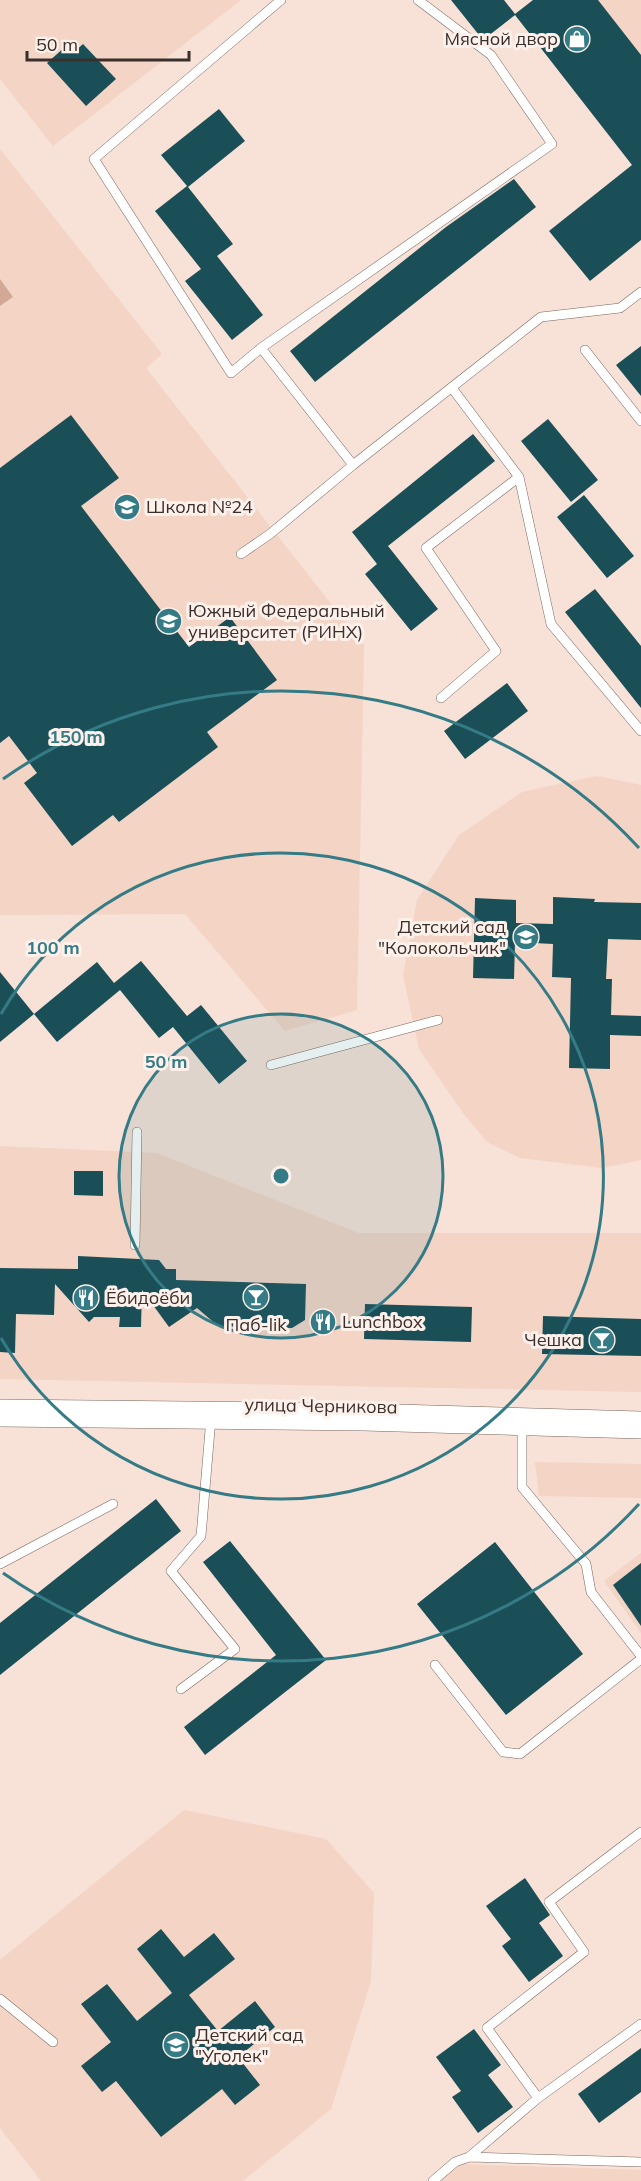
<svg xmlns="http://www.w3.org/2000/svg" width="641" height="2181" viewBox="0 0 641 2181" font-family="Mulish,sans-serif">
<rect width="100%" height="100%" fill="#f8e1d6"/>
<path fill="#f3d4c5" d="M0,0H241L53,146L0,79Z
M555,0H641V107Z
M0,149L162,354L146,368L364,646L357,1010L285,1031L185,914L0,915Z
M597,776L641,785V1160L602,1168L520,1158L487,1142L463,1113L419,1049L403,975L417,900L459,835L522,792Z
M0,1146L157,1153L359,1233H641V1392L0,1379Z
M535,1462L641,1464V1498L539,1496Z
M641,1553V1633L604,1581Z
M184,1810L326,1839L374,1893L371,1981L331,2109L243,2181H41L0,2128V1960Z
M461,2164L641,2170V2181H440Z"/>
<path fill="#d2a996" d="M0,279L13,297L0,306Z"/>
<path fill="#1b4f58" d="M451,0H504L515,14L533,0H598L641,55V240L590,281L549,231L632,165L515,15L483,40Z
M83,44L116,79L86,106L47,63L66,46L73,53Z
M219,109L245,141L188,187L233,244L217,256L263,315L232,340L185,281L201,269L155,211L187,186L161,155Z
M514,179L536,207L315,382L290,351L446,227Z
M641,346V396L616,365Z
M71,415L119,478L81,506L189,647L230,617L277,680L207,732L218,747L119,822L113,815L72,846L24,783L37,773L9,736L0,743V468Z
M548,419L598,480L571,502L521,441Z
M473,434L495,461L388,546L438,609L411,631L365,574L377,564L352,532Z
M584,495L634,556L607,578L557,517Z
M595,589L641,646V708L565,612Z
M507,683L528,711L465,759L444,731Z
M553,897L595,899L594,902L641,903V940L608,939L606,979H612L611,1015L641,1016V1036L610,1035V1069L569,1068L571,978L552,977L553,944L515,942L514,979L473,978L475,898L516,900V923L553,924Z
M141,961L187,1016L201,1005L247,1061L219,1084L173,1027L159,1038L120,990L57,1042L34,1014L0,1042V972L34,1014L97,962L114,983Z
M74,1171H103V1196L74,1195Z
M78,1256L159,1260L166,1269H176V1280L306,1284L305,1320L292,1328L218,1326L197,1308L169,1327L142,1290L141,1327H119L120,1317H94L89,1322L55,1284L54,1315L16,1314L15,1353L0,1352V1268L78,1269Z
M365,1304L472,1307L471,1342L364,1339Z
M543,1316L641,1319V1356L542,1354Z
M156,1499L181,1531L0,1675V1623Z
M230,1541L326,1660L205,1755L184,1727L276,1655L203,1562Z
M495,1542L583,1654L506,1715L417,1604Z
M641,1563V1626L613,1585Z
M525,1878L550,1915L539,1923L563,1956L529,1982L502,1946L511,1939L486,1906Z
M161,1929L184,1957L214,1933L235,1959L189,1995L218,2031L255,2001L275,2027L238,2057L260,2085L235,2105L222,2089L161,2137L116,2081L102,2092L81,2066L111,2042L81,2004L107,1984L137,2021L172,1993L137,1949Z
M474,2029L501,2065L488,2075L513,2107L478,2133L452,2097L461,2091L436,2057Z
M641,2048V2092L599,2123L578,2094Z"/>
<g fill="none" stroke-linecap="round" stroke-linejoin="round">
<defs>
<path id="lane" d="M281,0L94,159L231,373L261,348L353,465
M261,348L552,144L491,55L418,0
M585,350L641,421
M519,477L551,624L641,731
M241,554L270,534L353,465L541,317L620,308L641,292
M441,698L496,651L426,548L519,477L452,388
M271,1065L438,1020
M135,1245L137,1132
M522,1424V1487L586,1564L591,1592L641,1656
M0,1564L113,1504
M435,1665L503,1752L520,1754L641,1659
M181,1689L235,1649L171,1571L201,1536L211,1418
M641,1832L549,1902L584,1952L487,2028L538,2098L641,2024
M0,1999L53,2042
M469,2157L538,2098
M433,2181L455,2162L469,2157L641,2162"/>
<path id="secondary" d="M0,1413L363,1417L641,1425"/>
</defs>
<use href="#lane" stroke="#7a665d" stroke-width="10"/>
<use href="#secondary" stroke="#7a665d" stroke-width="28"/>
<use href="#lane" stroke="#fff" stroke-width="9"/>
<use href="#secondary" stroke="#fff" stroke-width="27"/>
</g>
<circle cx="281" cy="1176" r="162" fill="#347b86" fill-opacity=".12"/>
<g fill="none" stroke="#347b86" stroke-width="3">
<circle cx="281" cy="1176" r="162"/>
<path d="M1 1014A323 323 0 1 1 1 1338"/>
<path d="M639 1504A485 485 0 0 1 3 1573M3 779A485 485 0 0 1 639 848"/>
</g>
<defs>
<symbol id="shop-disc" viewBox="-11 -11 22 22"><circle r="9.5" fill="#347b86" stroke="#fef0ea"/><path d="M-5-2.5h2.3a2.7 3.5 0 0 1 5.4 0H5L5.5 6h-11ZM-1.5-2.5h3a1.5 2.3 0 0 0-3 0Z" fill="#fff"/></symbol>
<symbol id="school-disc" viewBox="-11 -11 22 22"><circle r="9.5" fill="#347b86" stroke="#fef0ea"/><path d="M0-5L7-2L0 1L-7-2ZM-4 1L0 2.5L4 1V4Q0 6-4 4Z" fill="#fff"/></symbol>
<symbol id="university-disc" viewBox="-11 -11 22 22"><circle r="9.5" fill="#347b86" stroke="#fef0ea"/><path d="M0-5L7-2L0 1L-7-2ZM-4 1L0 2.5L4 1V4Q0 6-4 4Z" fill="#fff"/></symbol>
<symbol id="bar-disc" viewBox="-11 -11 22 22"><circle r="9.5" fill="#347b86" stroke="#fef0ea"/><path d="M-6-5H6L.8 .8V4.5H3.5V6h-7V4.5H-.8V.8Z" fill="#fff"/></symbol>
<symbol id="restaurant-disc" viewBox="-11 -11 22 22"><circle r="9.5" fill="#347b86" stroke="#fef0ea"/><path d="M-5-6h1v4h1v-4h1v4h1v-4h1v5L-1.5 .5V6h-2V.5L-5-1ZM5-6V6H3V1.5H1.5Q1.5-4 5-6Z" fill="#fff"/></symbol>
</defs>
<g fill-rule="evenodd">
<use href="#shop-disc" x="562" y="24" width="30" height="30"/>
<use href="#school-disc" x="112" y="492" width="30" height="30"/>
<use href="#university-disc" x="154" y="606" width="30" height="30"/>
<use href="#school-disc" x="511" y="922" width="30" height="30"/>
<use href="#bar-disc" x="241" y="1282" width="30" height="30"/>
<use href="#restaurant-disc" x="71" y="1283" width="30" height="30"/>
<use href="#restaurant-disc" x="308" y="1307" width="30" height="30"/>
<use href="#bar-disc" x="587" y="1325" width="30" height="30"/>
<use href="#school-disc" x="161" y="2030" width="30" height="30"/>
</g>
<g text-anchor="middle" stroke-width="6" stroke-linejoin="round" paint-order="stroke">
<g font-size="18" fill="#39302c" stroke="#fef0ea" text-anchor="start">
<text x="558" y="45" text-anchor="end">Мясной двор</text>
<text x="146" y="513">Школа №24</text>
<text x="188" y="617">Южный Федеральный<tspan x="188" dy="21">университет (РИНХ)</tspan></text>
<text x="506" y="933" text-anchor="end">Детский сад<tspan x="506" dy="21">"Колокольчик"</tspan></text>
<text x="106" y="1304">Ёбидоёби</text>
<text x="342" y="1328">Lunchbox</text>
<text x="256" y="1331" text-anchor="middle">Паб-lik</text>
<text x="582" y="1346" text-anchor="end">Чешка</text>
<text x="195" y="2041">Детский сад<tspan x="195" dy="21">"Уголек"</tspan></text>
</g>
<g font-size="18" fill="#39302c" stroke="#fef0ea">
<text transform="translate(321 1406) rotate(1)" y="6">улица Черникова</text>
</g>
</g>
<circle cx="281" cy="1176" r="9" fill="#347b86" stroke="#fef0ea" stroke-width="3"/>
<g font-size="18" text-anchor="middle" font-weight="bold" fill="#347b86" stroke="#fef0ea" stroke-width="6" stroke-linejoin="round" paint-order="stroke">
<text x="76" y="743">150 m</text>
<text x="53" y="954">100 m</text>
<text x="166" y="1068">50 m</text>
</g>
<path d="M27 51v9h162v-9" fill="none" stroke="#39302c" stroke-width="3"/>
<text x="36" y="51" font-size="18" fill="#39302c" stroke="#fef0ea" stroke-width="4.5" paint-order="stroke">50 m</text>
</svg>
